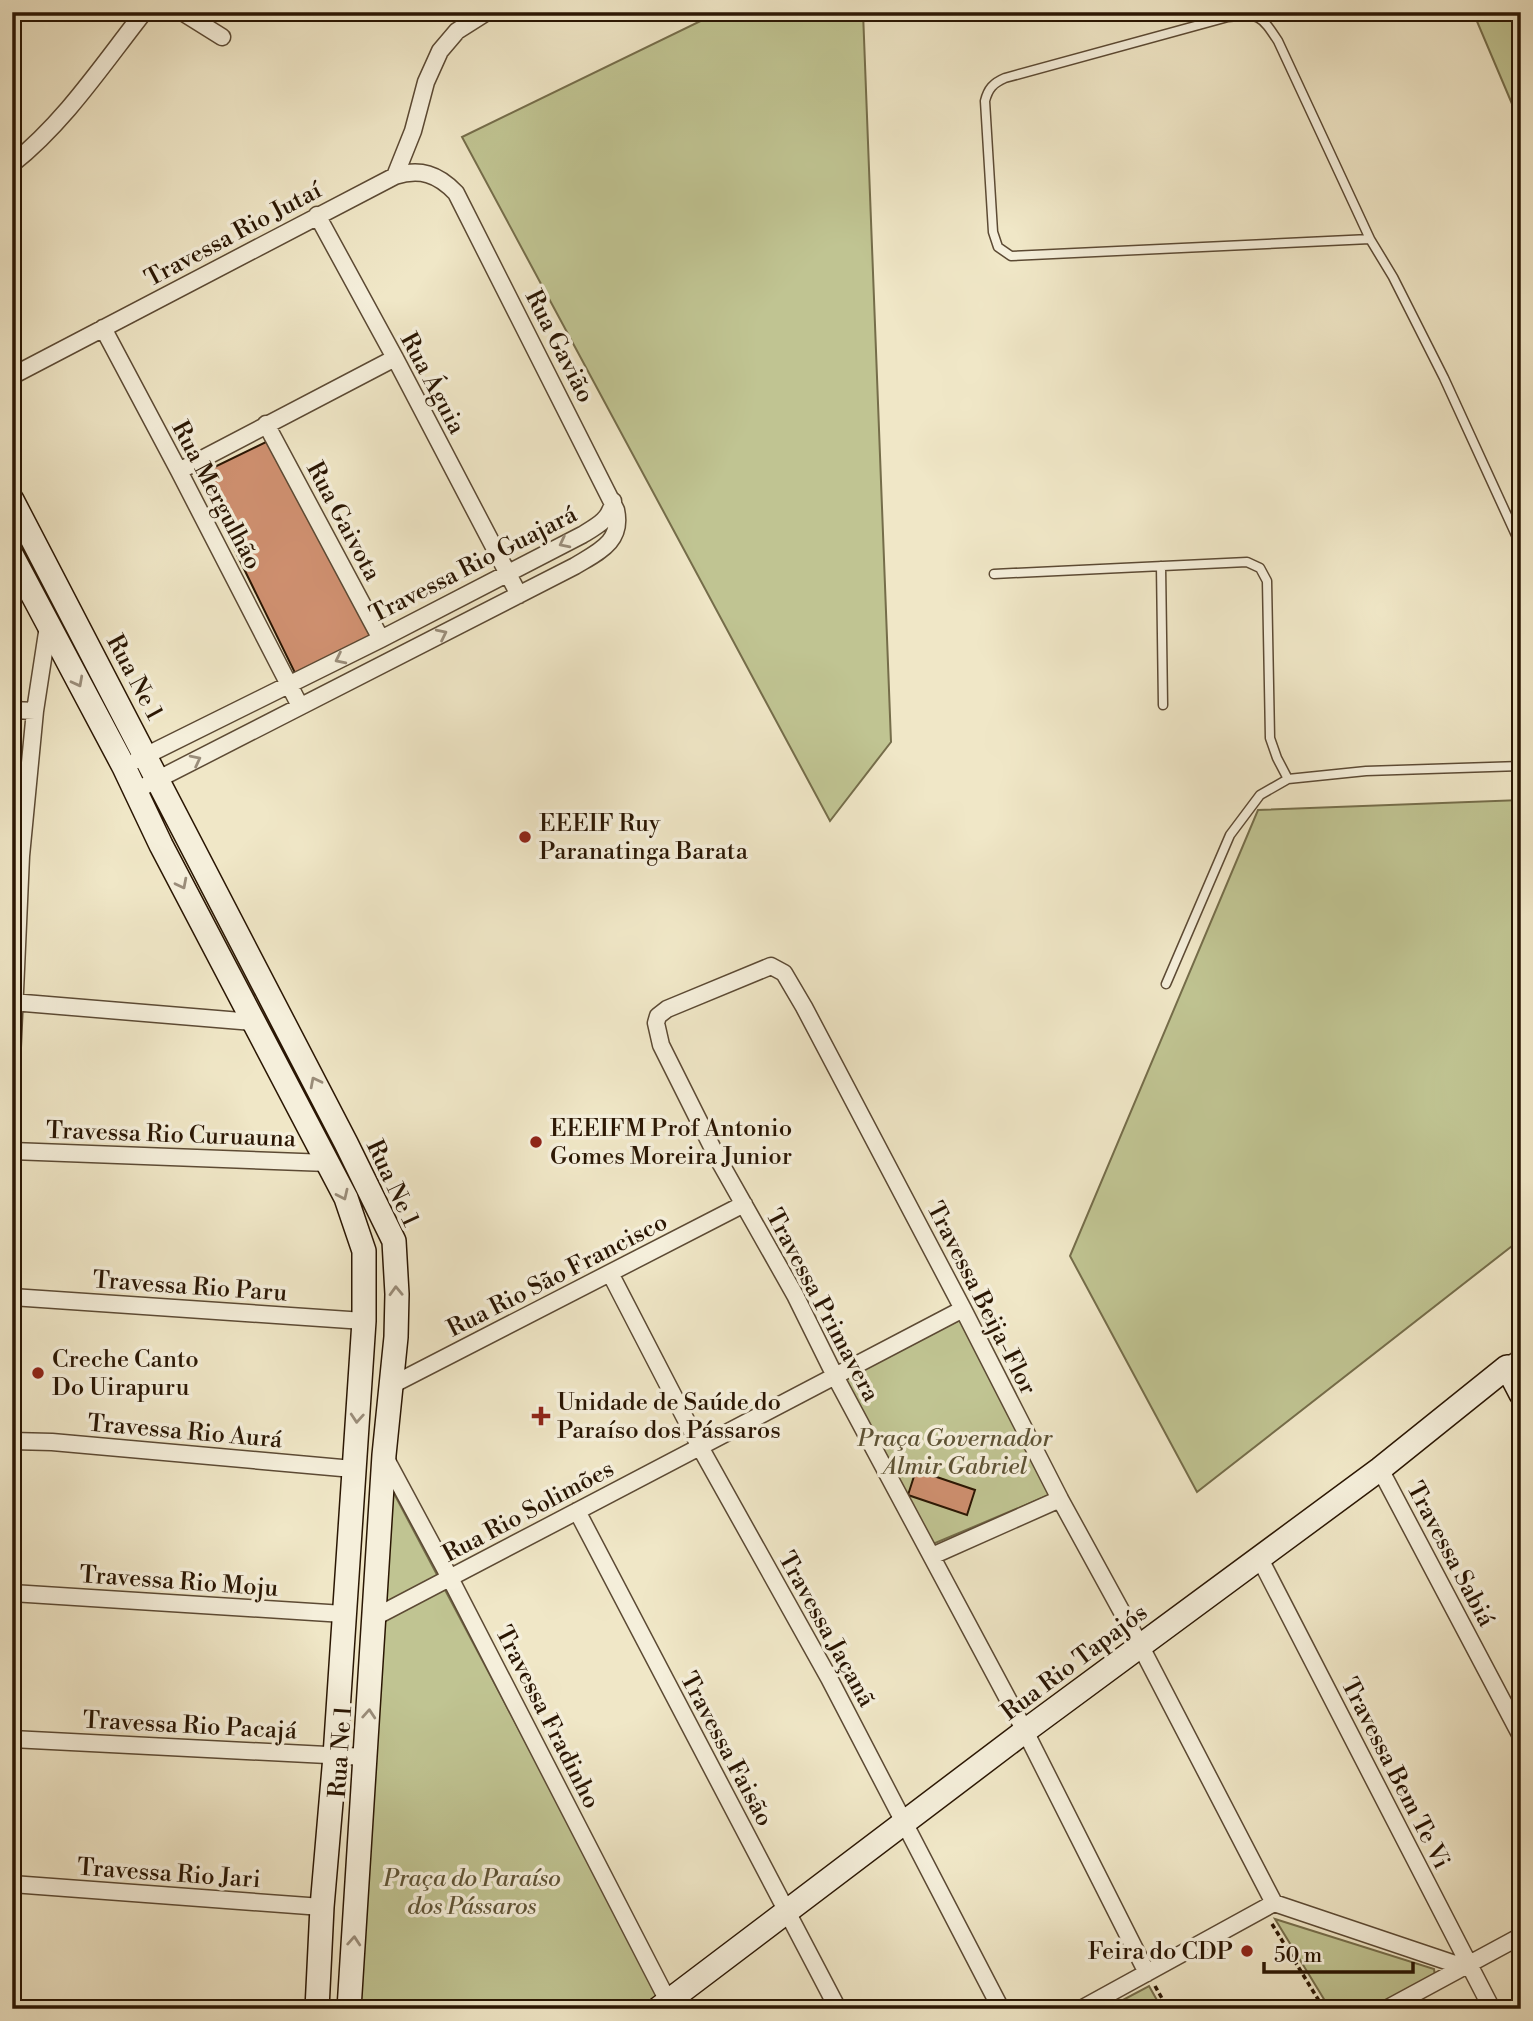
<svg xmlns="http://www.w3.org/2000/svg" width="1533" height="2021" viewBox="0 0 1533 2021" font-family="'Libre Bodoni',serif">
<rect width="100%" height="100%" fill="#f0e7c7"/>
<filter id="stains"><feTurbulence type="fractalNoise" baseFrequency=".00286" numOctaves="4"/><feColorMatrix values="0 0 0 0 .2 0 0 0 0 .09 0 0 0 0 .02 0 0 0 .5 -.17"/></filter>
<radialGradient id="worn" r=".72"><stop offset=".6" stop-color="#630" stop-opacity="0"/><stop offset="1" stop-color="#630" stop-opacity=".3"/></radialGradient>
<path fill="#c0c492" stroke="#756d4a" stroke-width="2" d="M719,12H863L891,742L830,821L462,137Z
M1473,12H1521V125Z
M1521,800V1239L1197,1492L1070,1256L1258,810Z
M961,1307L999,1383L1038,1437L1054,1493L921,1549L832,1378Z
M389,1484L660,1996L642,2009H345Z
M1275,1919L1434,1969L1435,1976L1368,2009H1330Z
M1149,1986L1162,2009H1106Z"/>
<path fill="#cf9070" stroke="#2a1603" stroke-width="2" d="M268,441L372,635L296,675L198,475Z
M916,1470L975,1490L967,1515L908,1495Z"/>
<g fill="none" stroke-linecap="round" stroke-linejoin="round">
<defs>
<path id="lane" d="M1370,239L1011,256L998,247L993,232L985,101C988,89 993,83 1005,78L1228,17C1259,13 1261,15 1278,41L1370,239L1393,277L1444,378L1521,546
M1161,566L1163,705
M994,574L1247,562L1260,568L1267,581L1270,738L1277,758L1288,779
M1166,984L1230,835L1260,795L1288,779L1366,771L1521,766"/>
<path id="street" d="M182,12L222,37
M12,164C65,122 103,64 144,12
M395,176L413,131L426,82L440,51L457,31L487,12
M317,215L395,358L519,595
M103,328L179,471L300,706
M12,376L395,176C420,168 438,174 456,193L616,510C623,542 598,552 575,566L135,791
M266,424L381,639
M179,471L395,358
M12,710L35,711
M137,760L381,639L582,535C597,526 611,519 613,501
M12,1002L253,1022
M12,1059L21,856L35,711L48,626
M12,1151L328,1163
M610,1273L700,1447L829,1678L1001,2009
M12,1297L364,1321
M1507,1367L1521,1357
M390,1386L744,1204
M12,1441L52,1442L353,1469
M385,1457L450,1578L668,2001
M1380,1469L1521,1736
M577,1511L838,2009
M932,1556L1060,1499
M1259,1557L1492,2009
M12,1593L344,1614
M375,1617L963,1309
M12,1739L366,1757
M12,1884L322,1907
M1147,1973L1025,1731L835,1376L795,1295L717,1157L661,1045L656,1023L658,1016L667,1009L771,966L784,973L804,1007L963,1309L1060,1499L1140,1645L1274,1903
M1081,2009L1274,1903L1464,1967
M1386,2009L1521,1936"/>
<path id="secondary" d="M12,500L346,1143L394,1241L397,1294L396,1337L384,1455L349,2009
M12,556L124,767L161,845L346,1198L364,1251V1321L335,1756L322,1907L317,2009
M658,2009L1025,1731L1380,1469L1507,1367L1521,1394"/>
</defs>
<use href="#lane" stroke="#5c4a34" stroke-width="11"/>
<use href="#street" stroke="#5c4a34" stroke-width="19"/>
<use href="#secondary" stroke="#2a1603" stroke-width="26"/>
<path stroke="#2a1603" stroke-width="3.5" stroke-dasharray="5 3.5" stroke-linecap="butt" d="M1272,1924L1324,2009
M1155,1986L1168,2009"/>
<use href="#lane" stroke="#f5efdb" stroke-width="8"/>
<use href="#street" stroke="#f5efdb" stroke-width="16"/>
<use href="#secondary" stroke="#f5efdb" stroke-width="23"/>
</g>
<defs><path id="oneway-chevron" d="M-2-3.5L2.5 0L-2 3.5" fill="none" stroke-width="1.6" stroke-linecap="round" stroke-linejoin="round" transform="scale(1.75)"/></defs>
<g stroke="#9a8d7a">
<use href="#oneway-chevron" transform="translate(564 543) rotate(153)"/>
<use href="#oneway-chevron" transform="translate(442 634) rotate(-26)"/>
<use href="#oneway-chevron" transform="translate(340 659) rotate(154)"/>
<use href="#oneway-chevron" transform="translate(78 682) rotate(62)"/>
<use href="#oneway-chevron" transform="translate(196 760) rotate(-27)"/>
<use href="#oneway-chevron" transform="translate(182 884) rotate(63)"/>
<use href="#oneway-chevron" transform="translate(315 1082) rotate(-117)"/>
<use href="#oneway-chevron" transform="translate(343 1195) rotate(65)"/>
<use href="#oneway-chevron" transform="translate(396 1291) rotate(-92)"/>
<use href="#oneway-chevron" transform="translate(357 1418) rotate(94)"/>
<use href="#oneway-chevron" transform="translate(369 1714) rotate(-86)"/>
<use href="#oneway-chevron" transform="translate(354 1941) rotate(-86)"/>
</g>
<g fill="#8f2418" stroke="#f5efdb" stroke-width="2.5">
<circle cx="525" cy="837" r="7"/>
<circle cx="536" cy="1142" r="7"/>
<circle cx="38" cy="1373" r="7"/>
<path d="M537.5 1405.5h7v7h7v7h-7v7h-7v-7h-7v-7h7z"/>
<circle cx="1247" cy="1951" r="7"/>
</g>
<g text-anchor="middle" stroke-width="7" stroke-linejoin="round" paint-order="stroke">
<g font-size="24" fill="#2a1603" stroke="#f5efdb">
<text transform="translate(233 234) rotate(-28)" y="8">Travessa Rio Jutaí</text>
<text transform="translate(560 346) rotate(63)" y="8">Rua Gavião</text>
<text transform="translate(433 383) rotate(62)" y="8">Rua Águia</text>
<text transform="translate(217 495) rotate(62)" y="8">Rua Mergulhão</text>
<text transform="translate(344 521) rotate(62)" y="8">Rua Gaivota</text>
<text transform="translate(473 564) rotate(-27)" y="8">Travessa Rio Guajará</text>
<text transform="translate(135 677) rotate(62)" y="8">Rua Ne 1</text>
<text transform="translate(171 1134) rotate(2)" y="8">Travessa Rio Curuauna</text>
<text transform="translate(393 1183) rotate(65)" y="8">Rua Ne 1</text>
<text transform="translate(557 1275) rotate(-27)" y="8">Rua Rio São Francisco</text>
<text transform="translate(190 1286) rotate(4)" y="8">Travessa Rio Paru</text>
<text transform="translate(982 1298) rotate(63)" y="8">Travessa Beija-Flor</text>
<text transform="translate(823 1305) rotate(62)" y="8">Travessa Primavera</text>
<text transform="translate(185 1431) rotate(5)" y="8">Travessa Rio Aurá</text>
<text transform="translate(528 1511) rotate(-28)" y="8">Rua Rio Solimões</text>
<text transform="translate(1451 1554) rotate(62)" y="8">Travessa Sabiá</text>
<text transform="translate(179 1581) rotate(4)" y="8">Travessa Rio Moju</text>
<text transform="translate(827 1629) rotate(61)" y="8">Travessa Jaçanã</text>
<text transform="translate(1074 1662) rotate(-37)" y="8">Rua Rio Tapajós</text>
<text transform="translate(548 1717) rotate(63)" y="8">Travessa Fradinho</text>
<text transform="translate(190 1725) rotate(3)" y="8">Travessa Rio Pacajá</text>
<text transform="translate(727 1749) rotate(62)" y="8">Travessa Faisão</text>
<text transform="translate(340 1752) rotate(-86)" y="8">Rua Ne 1</text>
<text transform="translate(1396 1773) rotate(63)" y="8">Travessa Bem Te Vi</text>
<text transform="translate(169 1873) rotate(4)" y="8">Travessa Rio Jari</text>
</g>
<g font-size="24" fill="#2a1603" stroke="#f5efdb" text-anchor="start">
<text x="539" y="831">EEEIF Ruy<tspan x="539" dy="28">Paranatinga Barata</tspan></text>
<text x="550" y="1136">EEEIFM Prof Antonio<tspan x="550" dy="28">Gomes Moreira Junior</tspan></text>
<text x="52" y="1367">Creche Canto<tspan x="52" dy="28">Do Uirapuru</tspan></text>
<text x="557" y="1410">Unidade de Saúde do<tspan x="557" dy="28">Paraíso dos Pássaros</tspan></text>
<text x="1233" y="1959" text-anchor="end">Feira do CDP</text>
</g>
<g font-size="24" font-style="italic" fill="#5e5335" stroke="#f5efdb">
<text x="955" y="1446">Praça Governador<tspan x="955" dy="28">Almir Gabriel</tspan></text>
<text x="472" y="1886">Praça do Paraíso<tspan x="472" dy="28">dos Pássaros</tspan></text>
</g>
</g>
<rect width="1533" height="2021" fill="none" stroke="#f0e7c7" stroke-width="42"/>
<rect x="14" y="14" width="1505" height="1993" fill="none" stroke="#2a1603" stroke-width="3.5"/>
<rect x="21" y="21" width="1491" height="1979" fill="none" stroke="#2a1603" stroke-width="2"/>
<path d="M1264 1962v10h149v-10" fill="none" stroke="#2a1603" stroke-width="3.5"/>
<text x="1274" y="1962" font-size="21" fill="#2a1603" stroke="#f5efdb" stroke-width="5" paint-order="stroke">50 m</text>
<rect width="100%" height="100%" filter="url(#stains)"/>
<rect width="100%" height="100%" fill="url(#worn)"/>
</svg>
